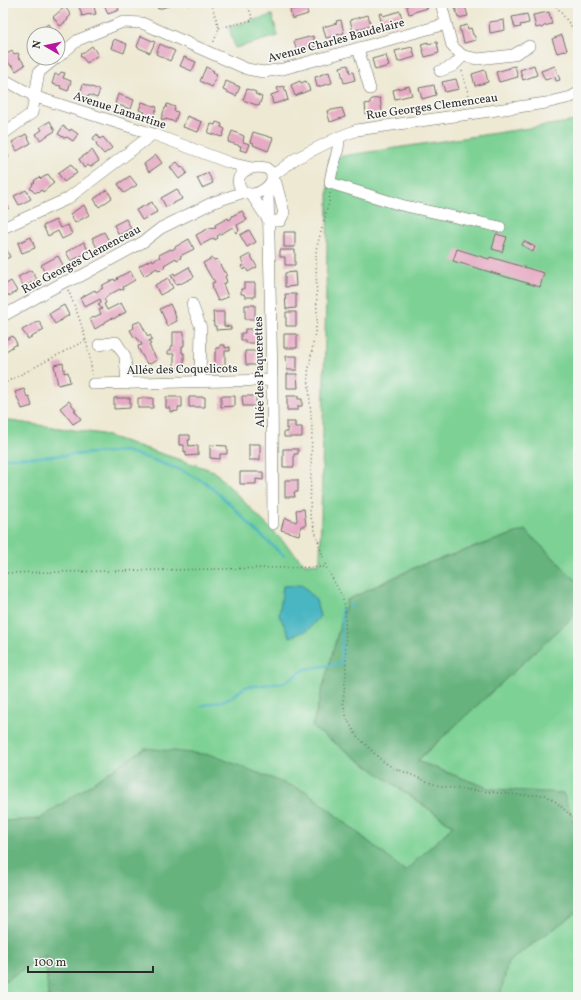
<svg xmlns="http://www.w3.org/2000/svg" width="581" height="1000" viewBox="0 0 581 1000" font-family="Vollkorn,serif">
<rect width="100%" height="100%" fill="#f6f6f2"/>
<filter id="ink" filterUnits="userSpaceOnUse"><feTurbulence type="fractalNoise" baseFrequency=".025" numOctaves="2"/><feDisplacementMap in="SourceGraphic" scale="8" xChannelSelector="R" yChannelSelector="G"/><feConvolveMatrix kernelMatrix="1 2 1 2 8 2 1 2 1" color-interpolation-filters="sRGB"/></filter>
<filter id="wash" filterUnits="userSpaceOnUse"><feTurbulence type="fractalNoise" baseFrequency=".012" numOctaves="4" result="noise"/><feDisplacementMap in="SourceGraphic" scale="16" xChannelSelector="R" yChannelSelector="G"/><feGaussianBlur stdDeviation="0.9" result="paint"/><feColorMatrix in="noise" values="0 0 0 0 0 0 0 0 0 0 0 0 0 0 0 0 0 1.4 0 .05"/><feComposite in="paint" operator="in"/></filter>
<g filter="url(#wash)">
<rect width="100%" height="100%" fill="#eee9d3"/>
<path fill="#7dd194" stroke="#547e60" d="M272,15L278,36L235,48L229,27Z
M578,120V582L525,530L416,567L347,600L312,727L453,826L405,871L307,792L145,748L38,820L3,821V420L102,434L214,471L305,564L320,563L329,158L576,121Z
M578,612V834L563,793L491,789L417,761Z
M578,911V997H500L508,962Z
M46,955L48,997H3V982Z"/>
<path fill="#66b37e" stroke="#486f54" d="M525,530L578,582V612L417,761L491,789L563,793L578,834V911L508,962L500,997H48L46,955L3,982V821L39,819L145,748L212,755L307,792L405,871L453,826L312,727L347,600L416,567Z"/>
<path fill="#48b6c2" stroke="#3a7076" d="M302,585L316,600L320,616L308,630L290,637L279,615L283,586Z"/>
<g fill="none" stroke-linecap="round" stroke-linejoin="round">
<path stroke="#48b6c2" stroke-width="2.5" d="M3,458L39,457L125,451L135,454L181,470L205,482L229,503L253,528L284,556
M350,607L353,606
M201,706L229,699L245,687L283,683L306,669L342,663V608"/>
</g>
<g id="blocks">
<path fill="#e6aac4" d="M91,3H93L96,14L90,15V14L82,16L79,6Z
M107,3H116L119,10L108,14L104,4Z
M156,3H172V5L158,9Z
M406,3H426L428,8L414,12V13L409,14Z
M454,3H464L468,16L458,18Z
M305,4L308,14L292,19L290,10L298,8V6Z
M65,7L71,15L67,19L68,20L60,26L53,17Z
M400,11L403,23L391,26L390,25L383,27L379,14L382,13L383,16Z
M549,12L552,24L544,26L542,28L540,27L536,28L533,15Z
M527,14L529,23L520,25L521,27L515,28L512,17Z
M368,15L371,25L353,31L350,20Z
M341,20L344,33L326,38L323,27L337,23L336,21Z
M504,20L505,30L490,33L489,22Z
M48,24L54,32L52,34H35Z
M467,25L468,29L471,28L473,35H474L476,40L464,43L461,31H460L459,27Z
M562,35L567,50L557,53L552,39Z
M141,36L155,42L150,53L137,47Z
M313,36L316,46L297,52L294,41Z
M114,39L127,44L124,53L111,48Z
M428,42V44L437,42L439,53L425,57L421,44Z
M160,44L175,51L170,61L156,54Z
M92,46L98,55L87,63L80,55Z
M412,47L415,57L398,62L395,51Z
M12,51L14,54L18,53L19,55L18,56L19,59L20,58L25,65L16,71L12,65L11,66L6,59L7,58L5,55Z
M386,55L389,66L375,70L372,59Z
M184,57L196,62L192,71L180,66Z
M348,65L350,73L353,72L355,80L344,83L340,67Z
M534,65L537,75L523,80L520,70Z
M515,66L518,77L499,82L496,72L510,68V67Z
M555,66L560,80L556,81L555,77L545,80L541,71Z
M206,67L214,71L213,72L217,74L212,87L200,81Z
M485,70L488,82L475,86L472,74Z
M61,72L65,73L63,78L71,81L68,91L60,88L61,86L52,84L55,74L59,75Z
M329,72L332,83L317,87L315,77L320,76V75Z
M456,79L459,89L445,92L442,82Z
M226,81L240,87L236,96L223,90Z
M300,81L301,83L306,81L310,90L295,96L291,85Z
M83,84L100,90L97,98L89,95L88,97L80,94Z
M434,85L436,95L422,99L419,88Z
M284,86L288,100L273,104L271,95L279,92L277,88Z
M409,86L412,95L395,99L393,90Z
M247,89L256,92L255,94L262,97L259,106L243,100Z
M118,94L134,100L131,109L115,104Z
M380,98L382,112L366,114L365,104L370,103V101L372,99Z
M142,102L157,107L153,117L144,114L145,112L139,110Z
M167,104L175,107L174,111L178,112L175,122L166,119V120L161,119L165,108H166Z
M342,108L345,117L330,122L327,111Z
M187,116L202,122L198,132L183,127Z
M50,121L55,131L40,140L36,134L42,130L40,127Z
M216,122L222,124L221,127L225,129L222,137L208,133L211,124L215,125Z
M63,126L70,131L71,129L78,134L73,141L67,137L65,138L58,134Z
M232,131L244,136L243,142L250,144L247,152L240,150L241,146L228,142Z
M253,132L273,138L268,151L253,145L254,143L250,142Z
M26,134L31,143L17,151L12,142Z
M97,134L100,139L103,137L112,148L104,154L96,145L97,144L93,138Z
M4,148L9,157L3,160V149Z
M92,150L99,161L90,167L88,165L84,168L79,159Z
M156,155L162,163L149,172L144,164Z
M177,162L181,167L182,166L187,173L179,179L170,167Z
M71,164L77,173L64,182L58,173Z
M208,173L213,183L202,188L197,178Z
M48,174L54,183L43,192L42,190L38,192V191L35,193L30,188L33,185L32,184L35,182L34,181L39,177L41,179Z
M130,176L137,185L124,193L118,184Z
M177,189L182,199L166,207L161,198Z
M26,190L31,199L19,205L14,196Z
M107,190L112,198L99,207L94,199Z
M3,197L9,208L3,211Z
M152,202L157,212L142,220L136,210Z
M84,205L89,215L75,223L70,214Z
M242,211L247,220L237,225L239,231L236,233L233,227L217,236L218,238L215,240L214,238L201,245L196,235L209,228L216,227L215,225L228,218L229,220L232,218V216Z
M126,219L131,228L119,235L114,225Z
M56,220L60,228L68,225L72,234L62,239L58,231L48,236L43,226Z
M249,230L256,242L247,247L240,235Z
M104,232L109,241L97,248L92,238Z
M284,232H295V247H284Z
M496,234L507,237L502,252L492,249Z
M31,237L35,248L22,253L18,243Z
M189,239L194,249L180,256L181,258L177,260L176,258L164,265L165,266L160,271V269L158,270L157,268L144,276L139,266L152,259L153,261L156,259L160,257L159,255L171,249L172,250L175,248V247Z
M524,241L535,247L533,252L522,245Z
M84,242L89,252L71,261L66,252Z
M4,244L10,257L3,260V245Z
M457,249L489,259L490,257L544,273L540,287L453,261Z
M280,250H295V265H285V257H280Z
M250,254L257,267L248,272L246,268L243,270L241,266L244,265L241,259Z
M58,256L63,265L46,275L41,265Z
M212,258L214,260L217,259L224,272H225L227,275L225,276L227,282L223,284L228,297L218,301L212,288H213L212,283L215,282L213,279H212L203,263Z
M189,267L194,277L180,284V283L176,284L171,275L174,273L175,275Z
M31,270L37,279L24,287L18,277Z
M130,271L135,280L123,287L124,289L120,290V289L107,296V297L104,299L106,303L104,304L107,310L121,303L126,312L113,319L112,318L105,322V323L95,329L90,319L101,314L99,310L102,309L98,304L101,302L100,299L85,307L80,298L95,290L96,292L103,288L101,286L114,279L115,281L118,279L117,278Z
M295,272L296,286L285,287V273Z
M168,278L173,288L160,295L155,285Z
M11,281L17,291L9,296L8,294L3,296V286Z
M244,283H255V297H245L244,294H241V289H244Z
M285,294H296V308L286,309Z
M170,304L176,317L175,318L177,321L167,326L165,322H166L160,309Z
M64,305L69,315L55,324L49,314Z
M245,305H255V319H245Z
M213,312H224V326L231,327V329L216,330V326H214Z
M286,312H296V326H286Z
M39,321L44,330L28,339L22,330Z
M140,321L148,337L150,335L152,339L149,341L151,344L149,345L157,360L150,364L149,363L147,364L139,350L138,346L142,345L140,341L139,342L136,336L134,337L130,330L134,328L133,324Z
M245,329H256V343H245V340H241V333H245Z
M173,332H184V346H182V353H184V367L174,368V354H168V350H171V346H173Z
M284,334H297V348H284Z
M13,336L17,344L3,353V339L6,338L7,339Z
M220,345H225V348L230,347V351H225V366H215V352H216V348H220Z
M245,351H256V365H246Z
M286,356H297V370H287Z
M63,363L64,370V373L68,372L70,382L58,385L54,365Z
M287,374H297L298,388H287Z
M24,389L27,397L29,396L32,406L22,409L15,392Z
M221,396H235V406L221,407Z
M242,396H256V406H243Z
M287,396H298V399H302V406H298V410H287Z
M166,397H182V407H178V411L170,412V408H166Z
M189,397H205V407H189Z
M114,398H130V408L114,409Z
M138,398H153V408H138Z
M69,401L76,410H74L81,419L73,424L60,408Z
M286,422H295V427H302V437H284V432H288V428L286,429Z
M179,435H190V440H188L189,446L198,445V455L186,456V451L184,452V445H179Z
M249,444H260V460H249Z
M210,445L227,446V454H220V459L210,458Z
M283,449H298V454H294V467H283Z
M240,472H263V480L256,479V484H240Z
M285,480H298V492H294L295,497H285Z
M304,509L306,526H301L299,535L281,530L284,519L286,518L296,522L297,520L296,510Z"/>
</g>
</g>
<g filter="url(#ink)">
<use href="#blocks" fill-opacity="0" stroke="#6f6e66" stroke-width="1"/>
<g fill="none" stroke-linecap="round" stroke-linejoin="round">
<defs>
<path id="minor" d="M441,3L452,46L463,56L478,59L513,55L529,46
M358,48L370,89
M58,57L78,40L123,22L142,23L247,69L263,72L283,69L446,24
M440,71L453,66L463,56
M3,79L36,97L153,134L230,163L252,168
M3,134L32,113L39,72L56,58
M339,137C340,152 331,167 330,183L401,205L500,227
M259,167L266,168L271,172C272,174 272,177 272,179C270,187 259,194 251,194C248,194 244,192 242,191C232,176 245,168 259,167Z
M272,176L295,159L339,137L357,130L546,103L571,97L578,93
M267,187L268,190L272,380L273,524
M251,194L269,221
M269,221H280L284,213L276,183L272,179
M3,228L67,199L153,134
M192,304L201,328L200,382
M3,316L64,282L81,276L143,242L161,228L214,202L244,192
M99,345L116,342L125,356L127,384
M93,384L272,380"/>
</defs>
<use href="#minor" stroke="#6f6e66" stroke-width="12"/>
<path stroke="#6f6e66" stroke-width="1.5" stroke-dasharray="1 3" stroke-linecap="butt" d="M211,3L219,28L213,44
M554,3L574,30L578,37
M188,5L195,3
M213,6L223,3
M219,28L253,20L247,3
M462,71L471,103
M330,193L329,202L316,250L317,321L308,373L312,429L310,514L326,567L341,594L345,606L346,672L343,702L347,719L356,735L381,760L392,767L436,785L452,788L519,795H545L556,802L575,819L578,826
M68,290C80,318 89,344 92,375
M3,384L86,340
M3,573L326,567"/>
<use href="#minor" stroke="#fff" stroke-width="11"/>
<defs>
<path id="rail" d="M575,3L578,7"/>
</defs>
<use href="#rail" stroke="#2b2b2b" stroke-width="4"/>
<use href="#rail" stroke="#f6f6f2" stroke-width="2.5" stroke-dasharray="8" stroke-linecap="butt"/>
</g>
</g>
<g text-anchor="middle" stroke-width="3.5" stroke-linejoin="round" paint-order="stroke">
<g font-size="12" fill="#2b2b2b" stroke="#f6f6f2">
<text transform="translate(336 40) rotate(-15)" y="4">Avenue Charles Baudelaire</text>
<text transform="translate(432 106) rotate(-8)" y="4">Rue Georges Clemenceau</text>
<text transform="translate(120 110) rotate(18)" y="4">Avenue Lamartine</text>
<text transform="translate(81 259) rotate(-28)" y="4">Rue Georges Clemenceau</text>
<text transform="translate(182 369) rotate(-1)" y="4">Allée des Coquelicots</text>
<text transform="translate(259 372) rotate(-91)" y="4">Allée des Paquerettes</text>
</g>
</g>
<rect width="581" height="1000" fill="none" stroke="#f6f6f2" stroke-width="16"/>
<g transform="translate(46 46) rotate(279)"><circle r="19" fill="#f6f6f2" stroke="#a5a5a2"/>
<path d="M0-3L7 15L0 10L-7 15Z" fill="#b5179e"/>
<text y="-6" font-size="11" font-weight="bold" text-anchor="middle" fill="#2b2b2b">N</text>
</g>
<path d="M28 966v6h125v-6" fill="none" stroke="#2b2b2b" stroke-width="2"/>
<text x="34" y="966" font-size="12" fill="#2b2b2b" stroke="#f6f6f2" stroke-width="3" paint-order="stroke">100 m</text>
</svg>
